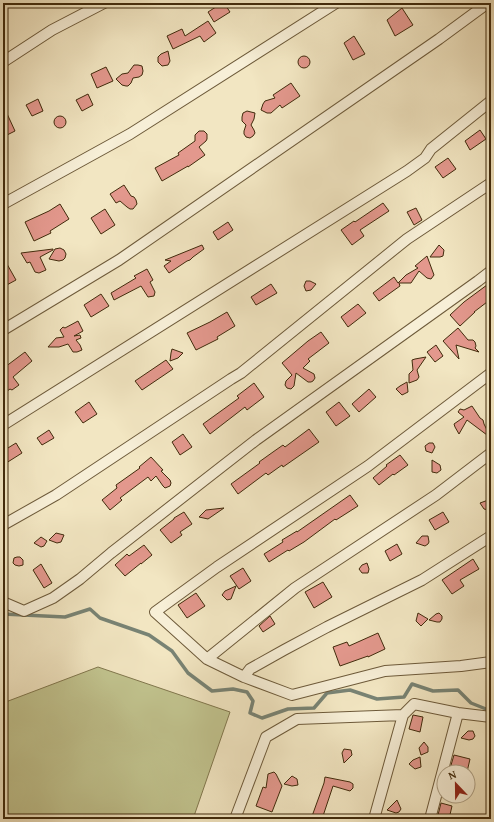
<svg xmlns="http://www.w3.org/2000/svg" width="494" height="822" viewBox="0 0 494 822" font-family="'Gentium Book Plus',serif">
<rect width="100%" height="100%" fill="#f2e6c2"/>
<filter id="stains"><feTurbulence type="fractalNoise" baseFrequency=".005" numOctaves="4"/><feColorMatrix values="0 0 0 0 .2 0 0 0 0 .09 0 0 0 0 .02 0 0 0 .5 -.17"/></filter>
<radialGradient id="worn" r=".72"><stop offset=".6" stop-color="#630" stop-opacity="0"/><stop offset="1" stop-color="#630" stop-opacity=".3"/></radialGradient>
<path fill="#c1c38e" stroke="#81774d" d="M98,667L230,712L193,819H3V703Z"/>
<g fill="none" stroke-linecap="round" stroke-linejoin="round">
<path stroke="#788374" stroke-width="3.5" d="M3,614L65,617L90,609L100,618L149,635L172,651L188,673L212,691L233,689L247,692L253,701L250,713L262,718L288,709L314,708L327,693L350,690L377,699L404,697L412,684L433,691L458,690L471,703L491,711"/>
</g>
<path fill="#e3988d" stroke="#412b0c" d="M222,3H224L230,12L214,22L208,12Z
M402,8L413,25L395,36L387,20Z
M208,21L216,33L204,42L200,36L173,49L167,36L182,29L185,36Z
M354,36L365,54L353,60L344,43Z
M168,51L170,61L168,65L162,66L158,62V57L161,54Z
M298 62a6 6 0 1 1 12 0a6 6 0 1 1-12 0Z
M134,65H138L142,66L143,71L142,75L139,77L133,78L131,83L128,86H126L122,85L116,79L122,74L128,73Z
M106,67L113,81L97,88L91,74Z
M291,83L300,96L282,108L280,105L271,113H267L261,110L263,104L265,101L275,98L273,95Z
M88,94L93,105L82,111L76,100Z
M38,99L43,111L32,116L26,105Z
M3,105L15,131L3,137Z
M247,111L255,113L254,119L251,125L254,130L255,133L253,136L250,138L246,137L244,134V131L246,125L242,121V117L243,113Z
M54 122a6 6 0 1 1 12 0a6 6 0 1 1-12 0Z
M480,130L486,139L470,150L465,141Z
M199,131H204L207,134V139L206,141L199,147L205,155L188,167V166L162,181L155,168L179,155L178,153L195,141V135Z
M448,158L456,169L443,178L435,167Z
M124,185L131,196L134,197L136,200L137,204L133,209H130L127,207L120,201L116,203L110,194Z
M383,203L389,211L360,230L364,236L352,245L341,230L354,221L355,222Z
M60,204L69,219L50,231L51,233L34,241L25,222L49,211Z
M416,208L422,220L414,225L407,212Z
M105,209L115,225L101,234L91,218Z
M228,222L233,230L218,240L213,232Z
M202,245L204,249L193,257L190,260L187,261L169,273L164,266L171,261L165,260Z
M439,245L444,250L443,256L440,257H430Z
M60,248L64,250L66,254L65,258L63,260L59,261L49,259L55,249Z
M53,249V250L40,257L46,270L39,273L35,272L30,262L27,263L21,253Z
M427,256L434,275L431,279L427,278L419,271L411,283H399L400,286L379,301L373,293L394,277L398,283L406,275L418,268L415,266Z
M3,257L16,280L3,287Z
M147,269L153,280L150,282L155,292L154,296L148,297L141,286L114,300L111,293L136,278L134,276Z
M306,281H310L316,284L311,290L306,291L304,286Z
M491,282V299L474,312H475L460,326L450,315L464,302Z
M271,284L277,293L256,305L251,297Z
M101,294L109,306L91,317L84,305Z
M358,304L366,313L348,327L341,317Z
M227,312L235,326L217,337L218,339L196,350L187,333L210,322Z
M78,321L83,331L74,336L80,335L81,338L76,340L80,345L82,350L77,352H73L68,344L59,347H48L56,338L64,337L60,330L63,327L65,328Z
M458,328L468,340H473L475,342L476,346L475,348L479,352L456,345L459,359L443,341Z
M321,332L329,343L308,359L310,361L303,368L314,374L315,378L313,381L311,382H308L296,373L294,386L291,389L287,388L285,385L286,381L292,375L282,363L308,341Z
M436,345L443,356L435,362L427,352Z
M172,349L183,353L178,358L170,361L171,353Z
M25,352L32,361L13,377L19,385L12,390L10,389L3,394V364L5,367Z
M426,357L417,370L419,377L417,380L409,383V374L413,370L412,360L415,359Z
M166,360L173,369L142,390L135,381Z
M407,382L408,392L402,395L396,389L400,386Z
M254,383L264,397L247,410L245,407L210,434L203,424L239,398L237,396Z
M369,389L376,397L359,412L352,404Z
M89,402L97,414L83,423L75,412Z
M339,402L350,416L336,426L326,412Z
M472,406L480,418L483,420L484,424L491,438L467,420L459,434L455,427L454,424L464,417L458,412L460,409L464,410Z
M309,429L319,442L283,467L282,465L268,475L266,473L238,494L231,484L260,463L259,462L273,452L283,445L285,447Z
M49,430L54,438L42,445L37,438Z
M183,434L192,447L180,455L172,442Z
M16,443L22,453L3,465V451Z
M429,443H433L435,447L432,453L426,451L425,446Z
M400,455L408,465L394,475L393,474L379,485L373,478L387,466L386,465Z
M151,457L163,470L161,471L170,480L171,483L170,486L165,488L163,486L156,476L151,481L148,477L120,498L122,500L110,510L102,500L117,488L116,485L140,468L139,467Z
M432,460L440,465L441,470L437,473L432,472Z
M350,495L358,506L336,520L335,519L304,542L289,551L288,550L269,562L264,554L283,542L282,540L297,531V532Z
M491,499V507L488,510L484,509L480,503Z
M224,508L208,519L199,517L206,510Z
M184,512L192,524L180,532L182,535L171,543L160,530L174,519V518Z
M443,512L449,522L435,530L429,520Z
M56,533L64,535L61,542L57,543L49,540Z
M422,536H428L429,542L428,544L425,546L416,543Z
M41,537L47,541L44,546L41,547L34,543Z
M397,544L402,554L390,561L385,551Z
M144,545L152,555L141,564V563L125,576L115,565L127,554L129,556Z
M17,557H20L23,560V565L19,566L15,565L13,563L14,558Z
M473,559L479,569L460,580L464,586L452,594L442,580Z
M367,563L369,569L368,573H362L359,569L362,565Z
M41,564L52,583L44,588L33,570Z
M243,568L251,581L239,589L230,576Z
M323,582L332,597L314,608L305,592Z
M236,586L231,599L227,600L222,595L225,591Z
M196,593L205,606L187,618L178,605Z
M418,613L428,619L421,626L416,621Z
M439,613L442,616V619L440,622H437L429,620L436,614Z
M270,616L275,624L263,632L259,626Z
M378,633L385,649L368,657V656L340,666L333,647L347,642L349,646Z
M413,715L423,717L420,732L409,729Z
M468,731H473L475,736L473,739L469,740L461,738Z
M424,742L428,747V752L421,755L419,748Z
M344,749L351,750L352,755L344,763L342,753Z
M454,755L470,759L467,772H449Z
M420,757L421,767L415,769L409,764L413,760Z
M274,772L276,774L282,786L272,812L256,806L263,787L266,788L268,774Z
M292,776L297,779L298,785L292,786L284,784Z
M325,777L350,782L353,784V788L350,791L333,786L322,819H311L324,783Z
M397,800L401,809L399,812L396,813L387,810Z
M441,803L452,806L449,819H437Z"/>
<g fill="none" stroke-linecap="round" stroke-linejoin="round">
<defs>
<path id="street" d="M3,62L52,30L104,3
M3,204L130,134L336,3
M3,330L119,260L439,39L488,3
M491,373L368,466L217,567L155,612L207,659L244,677L292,695L385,671L461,666L491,662
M3,425L407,171L425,158L431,149L491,101
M3,525L56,495L231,379L241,373L407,239L491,183
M3,602L24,611L53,598L80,579L111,553L256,440L478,281L491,271
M207,659L295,588L436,495L491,453
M244,677L250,669L284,650L327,627L422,580L491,536
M235,819L266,737L297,719L403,715
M374,819L403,715L414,704L458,713L491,717
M430,819L458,713"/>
</defs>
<use href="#street" stroke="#6d5a3a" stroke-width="12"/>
<use href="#street" stroke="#f7efd7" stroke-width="10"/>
</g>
<rect width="494" height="822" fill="none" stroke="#f2e6c2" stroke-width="16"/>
<rect x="4" y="4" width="486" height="814" fill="none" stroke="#412b0c" stroke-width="2"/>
<rect x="8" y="8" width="478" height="806" fill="none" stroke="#412b0c"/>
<g transform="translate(456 784) rotate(338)"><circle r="19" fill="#f7efd7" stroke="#aea186"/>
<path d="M0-3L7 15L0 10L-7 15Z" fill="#8f2418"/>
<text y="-6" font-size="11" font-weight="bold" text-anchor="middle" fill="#412b0c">N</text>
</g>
<rect width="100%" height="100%" filter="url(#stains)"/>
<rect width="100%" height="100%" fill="url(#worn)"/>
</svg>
